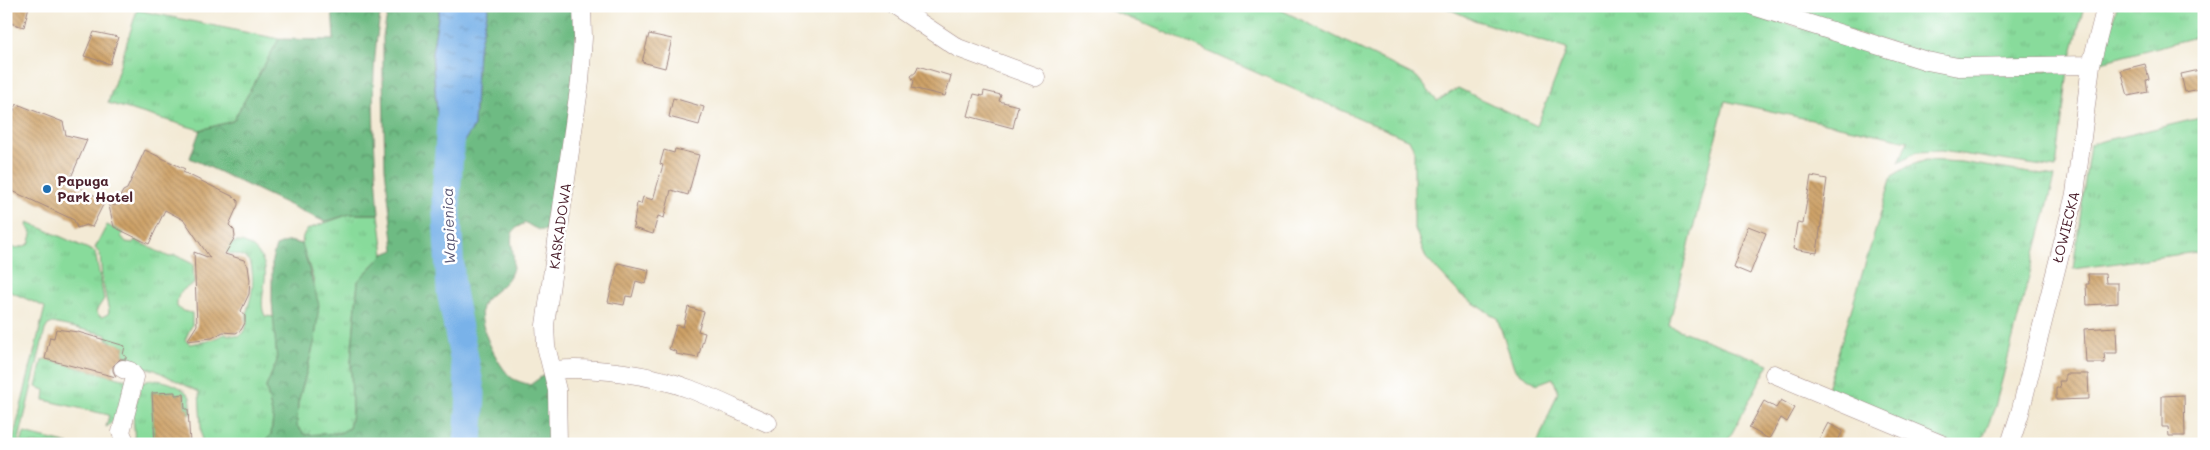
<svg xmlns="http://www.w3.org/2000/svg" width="2210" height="450" viewBox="0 0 2210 450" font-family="Mali,sans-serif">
<defs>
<pattern id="grass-tufts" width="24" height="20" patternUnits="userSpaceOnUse" patternTransform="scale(1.25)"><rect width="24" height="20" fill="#88db9b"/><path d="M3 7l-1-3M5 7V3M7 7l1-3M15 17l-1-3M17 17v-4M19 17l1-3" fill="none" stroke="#77bc86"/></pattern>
<pattern id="forest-crowns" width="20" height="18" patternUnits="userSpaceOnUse" patternTransform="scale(1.25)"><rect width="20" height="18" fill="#6ebb83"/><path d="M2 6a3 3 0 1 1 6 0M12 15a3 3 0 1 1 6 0" fill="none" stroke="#5c976b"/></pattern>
<pattern id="water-ripples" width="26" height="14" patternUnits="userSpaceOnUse" patternTransform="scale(1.25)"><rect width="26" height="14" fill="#79b2e9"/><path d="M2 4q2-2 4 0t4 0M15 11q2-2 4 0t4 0" fill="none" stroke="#6590bd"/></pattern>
<pattern id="building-back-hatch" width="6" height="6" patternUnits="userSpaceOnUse" patternTransform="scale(1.25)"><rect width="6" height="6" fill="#cea267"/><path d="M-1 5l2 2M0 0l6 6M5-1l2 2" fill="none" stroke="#a98355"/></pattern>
</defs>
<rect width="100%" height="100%" fill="#fff"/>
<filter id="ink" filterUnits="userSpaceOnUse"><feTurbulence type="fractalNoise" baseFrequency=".02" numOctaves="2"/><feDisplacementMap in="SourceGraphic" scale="10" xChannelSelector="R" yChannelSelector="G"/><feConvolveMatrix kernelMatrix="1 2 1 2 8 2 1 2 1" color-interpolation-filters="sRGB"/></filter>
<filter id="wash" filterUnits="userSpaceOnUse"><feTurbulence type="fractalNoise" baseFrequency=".0096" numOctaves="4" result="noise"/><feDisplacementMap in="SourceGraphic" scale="20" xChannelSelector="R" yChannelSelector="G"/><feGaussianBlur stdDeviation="1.12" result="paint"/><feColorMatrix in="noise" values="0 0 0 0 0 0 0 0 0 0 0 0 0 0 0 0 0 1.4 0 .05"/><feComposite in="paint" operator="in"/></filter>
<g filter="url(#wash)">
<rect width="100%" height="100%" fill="#f3ead5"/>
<path fill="url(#grass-tufts)" stroke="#697d63" d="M1094,6H1273L1417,77L1437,101L1458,88L1537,126L1567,49L1474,20L1442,6H1738L1762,16L1927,66L2068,71L2056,168L1941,151L1916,152L1899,162L1908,141L1725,101L1669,326L1769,364L1726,444H1537L1558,392L1553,378L1537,384L1515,370L1497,318L1461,295L1426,258L1414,226V149L1409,140L1162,31L1102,7Z
M1765,6H2084L2070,61H1952Z
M2117,6H2204V35L2101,62Z
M137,10L279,39L233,121L200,130L108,103Z
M2204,117V251L2073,269L2090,144Z
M1926,160L1961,162L2055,177L1995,407L1980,444H1955L1900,423L1827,389L1892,176L1909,166Z
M350,214H379L384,254L358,281L351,362L352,414L349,428L340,433L305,435L297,426L298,403L315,340L314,282L302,244L303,236L308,229Z
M28,222L95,252L104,299L96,311L98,315L102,317L108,314L109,311L102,280L100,254L95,248L107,225L123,233L121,236L126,242L133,243L135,240L169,257L175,255L193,264L194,284C182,289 176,294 177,307L183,311L192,313V325L185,340L190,344L208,341L225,334L239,336C251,326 245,319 248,307C253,291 254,280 251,264C244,252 233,257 223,250C237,231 262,249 265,268C267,283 260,297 263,311L265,316L274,317L277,361L266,387L273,418L271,435L262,444H202L199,392L155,370L125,362L126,356L123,355L125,346L111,343V341L107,339V335L53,323L48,325L45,330L18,444H12L45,307L6,290V245C15,249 20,248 29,244L32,235L27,225Z
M45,359L127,380C123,395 121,419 106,427L109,415L44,400L45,390L36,387L42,360Z
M150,380C162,379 180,385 188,394C192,398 191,408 191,414H188V409H185L184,394L175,395L174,392L152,393L155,444H135L133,413L142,383Z
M24,433L69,444H21Z"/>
<path fill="url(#forest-crowns)" stroke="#5c6d57" d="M332,6H382C368,73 374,146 379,214H350L325,222L190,158L200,130L233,121L279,39L334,40Z
M389,6H440L432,53L438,123L446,146L438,196L442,293L463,400L456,444H262L271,435L273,418L266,387L277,361L272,301V260L276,246L289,241L302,244L319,305L315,340L298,403L297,426L305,435L340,433L349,428L352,414L351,362L358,281L384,254L394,250L385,168L383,81V36Z
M489,6H577L578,39L555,226C544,234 537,230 526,223C499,232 519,251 512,271C508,285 492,291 484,302C473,318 498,367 512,378C516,381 525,383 530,385L545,374L551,376L554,444H475L478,394L461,291L457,197L459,149L474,126L478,51Z"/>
<path fill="url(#water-ripples)" stroke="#62688a" d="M440,6H489L478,51L474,126L459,149L446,146L438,123L432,53Z"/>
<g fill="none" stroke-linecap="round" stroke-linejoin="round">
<path stroke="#79b2e9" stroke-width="29" d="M452,108L446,196L451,291L471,394L468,444"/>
</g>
<g id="blocks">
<path fill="url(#building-back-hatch)" d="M6,6H29L24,27L6,22Z
M94,32L118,37L110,64L84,56Z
M649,34L672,39L665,68L642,62Z
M2145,64L2149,79L2146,80L2148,92L2128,96L2121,70Z
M918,66L951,76L945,96L912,88L914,81L911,76L916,72Z
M2204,69V88L2185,92L2181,74Z
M984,91L1001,95L999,101L1018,106L1013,128L968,116L974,94L983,96Z
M673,98L704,107L699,125L669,117Z
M17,104L63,122L66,135L87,140L69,182L105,201L92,227L86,225L77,228L74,220L6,188V127Z
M675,149L699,155L688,195L671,190L664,218L658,216L653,234L633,228L637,203L641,204L643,197L653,200L663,165L660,164L664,150L674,153Z
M145,150L185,169L183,172L234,197L238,201V205L229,225L234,230L235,237L225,254L244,260L248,266L250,280L249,294L241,311L245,316V323L241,330L236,333L223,332L212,338L187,341L197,325L194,252L210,258L184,220L165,210L149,244L114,227L108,202L115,206L123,191L127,189Z
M1811,176L1827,179L1817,253L1793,249L1797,223L1803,224Z
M1748,226L1766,233L1750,274L1733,267Z
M618,263L649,270L646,284L636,281L632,297L626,296L624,305L608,302Z
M2088,274H2105L2106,283H2118V303L2087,305L2086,284H2089Z
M688,307L704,312L698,331L705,333L698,358L676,354L677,352L669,349L676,325L683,327Z
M2116,327L2117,353H2104L2105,363H2086L2084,329Z
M56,329L78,332L125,346L123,355L126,356V359H120L113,366V371L116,377L45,359L50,337L54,338Z
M2065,374H2088L2089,399L2056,400V388H2060L2059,381H2065Z
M175,392V395L184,394L185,409H188L190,444H155L152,393Z
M2184,395L2185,436H2169L2168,427H2162V396Z
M1781,400L1795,408L1787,422L1781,418L1769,439L1749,428L1764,401L1776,408Z
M1828,423L1843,431L1836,444H1817Z"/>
</g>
</g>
<g filter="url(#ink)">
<use href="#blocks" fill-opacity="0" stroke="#9e8480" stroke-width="1"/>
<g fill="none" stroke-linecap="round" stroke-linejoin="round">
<defs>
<path id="minor" d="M895,6L958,48L1036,77
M1753,6L1927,61L1958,67L2091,65
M123,369L130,371L135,377L121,432L126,444
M554,370C592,366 654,375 690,389C716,399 742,412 768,423
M1774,374L1941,444
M558,444L557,390L546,346L545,325L580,82L583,38L582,6
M2010,444L2020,413L2075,194L2091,65L2106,6"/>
</defs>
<use href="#minor" stroke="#9e8480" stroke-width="19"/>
<use href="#minor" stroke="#fff" stroke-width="18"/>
</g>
</g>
<circle fill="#1f6fb2" stroke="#fff" stroke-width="2" cx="47" cy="189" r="5"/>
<g text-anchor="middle" stroke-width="5" stroke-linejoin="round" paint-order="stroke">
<g font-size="14" font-weight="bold" fill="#4a1f2b" stroke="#fff" text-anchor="start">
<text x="57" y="186">Papuga<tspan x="57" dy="16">Park Hotel</tspan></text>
</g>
<g font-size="14" fill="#4a1f2b" stroke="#fff">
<text transform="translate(560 226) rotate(-82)" y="5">KASKADOWA</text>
<text transform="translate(2066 227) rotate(-76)" y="5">ŁOWIECKA</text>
</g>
<g font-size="15" font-style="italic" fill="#5d5a77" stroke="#fff">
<text transform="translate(449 226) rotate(-92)" y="5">Wapienica</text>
</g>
</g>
<rect width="2210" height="450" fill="none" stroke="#fff" stroke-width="25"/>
</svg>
